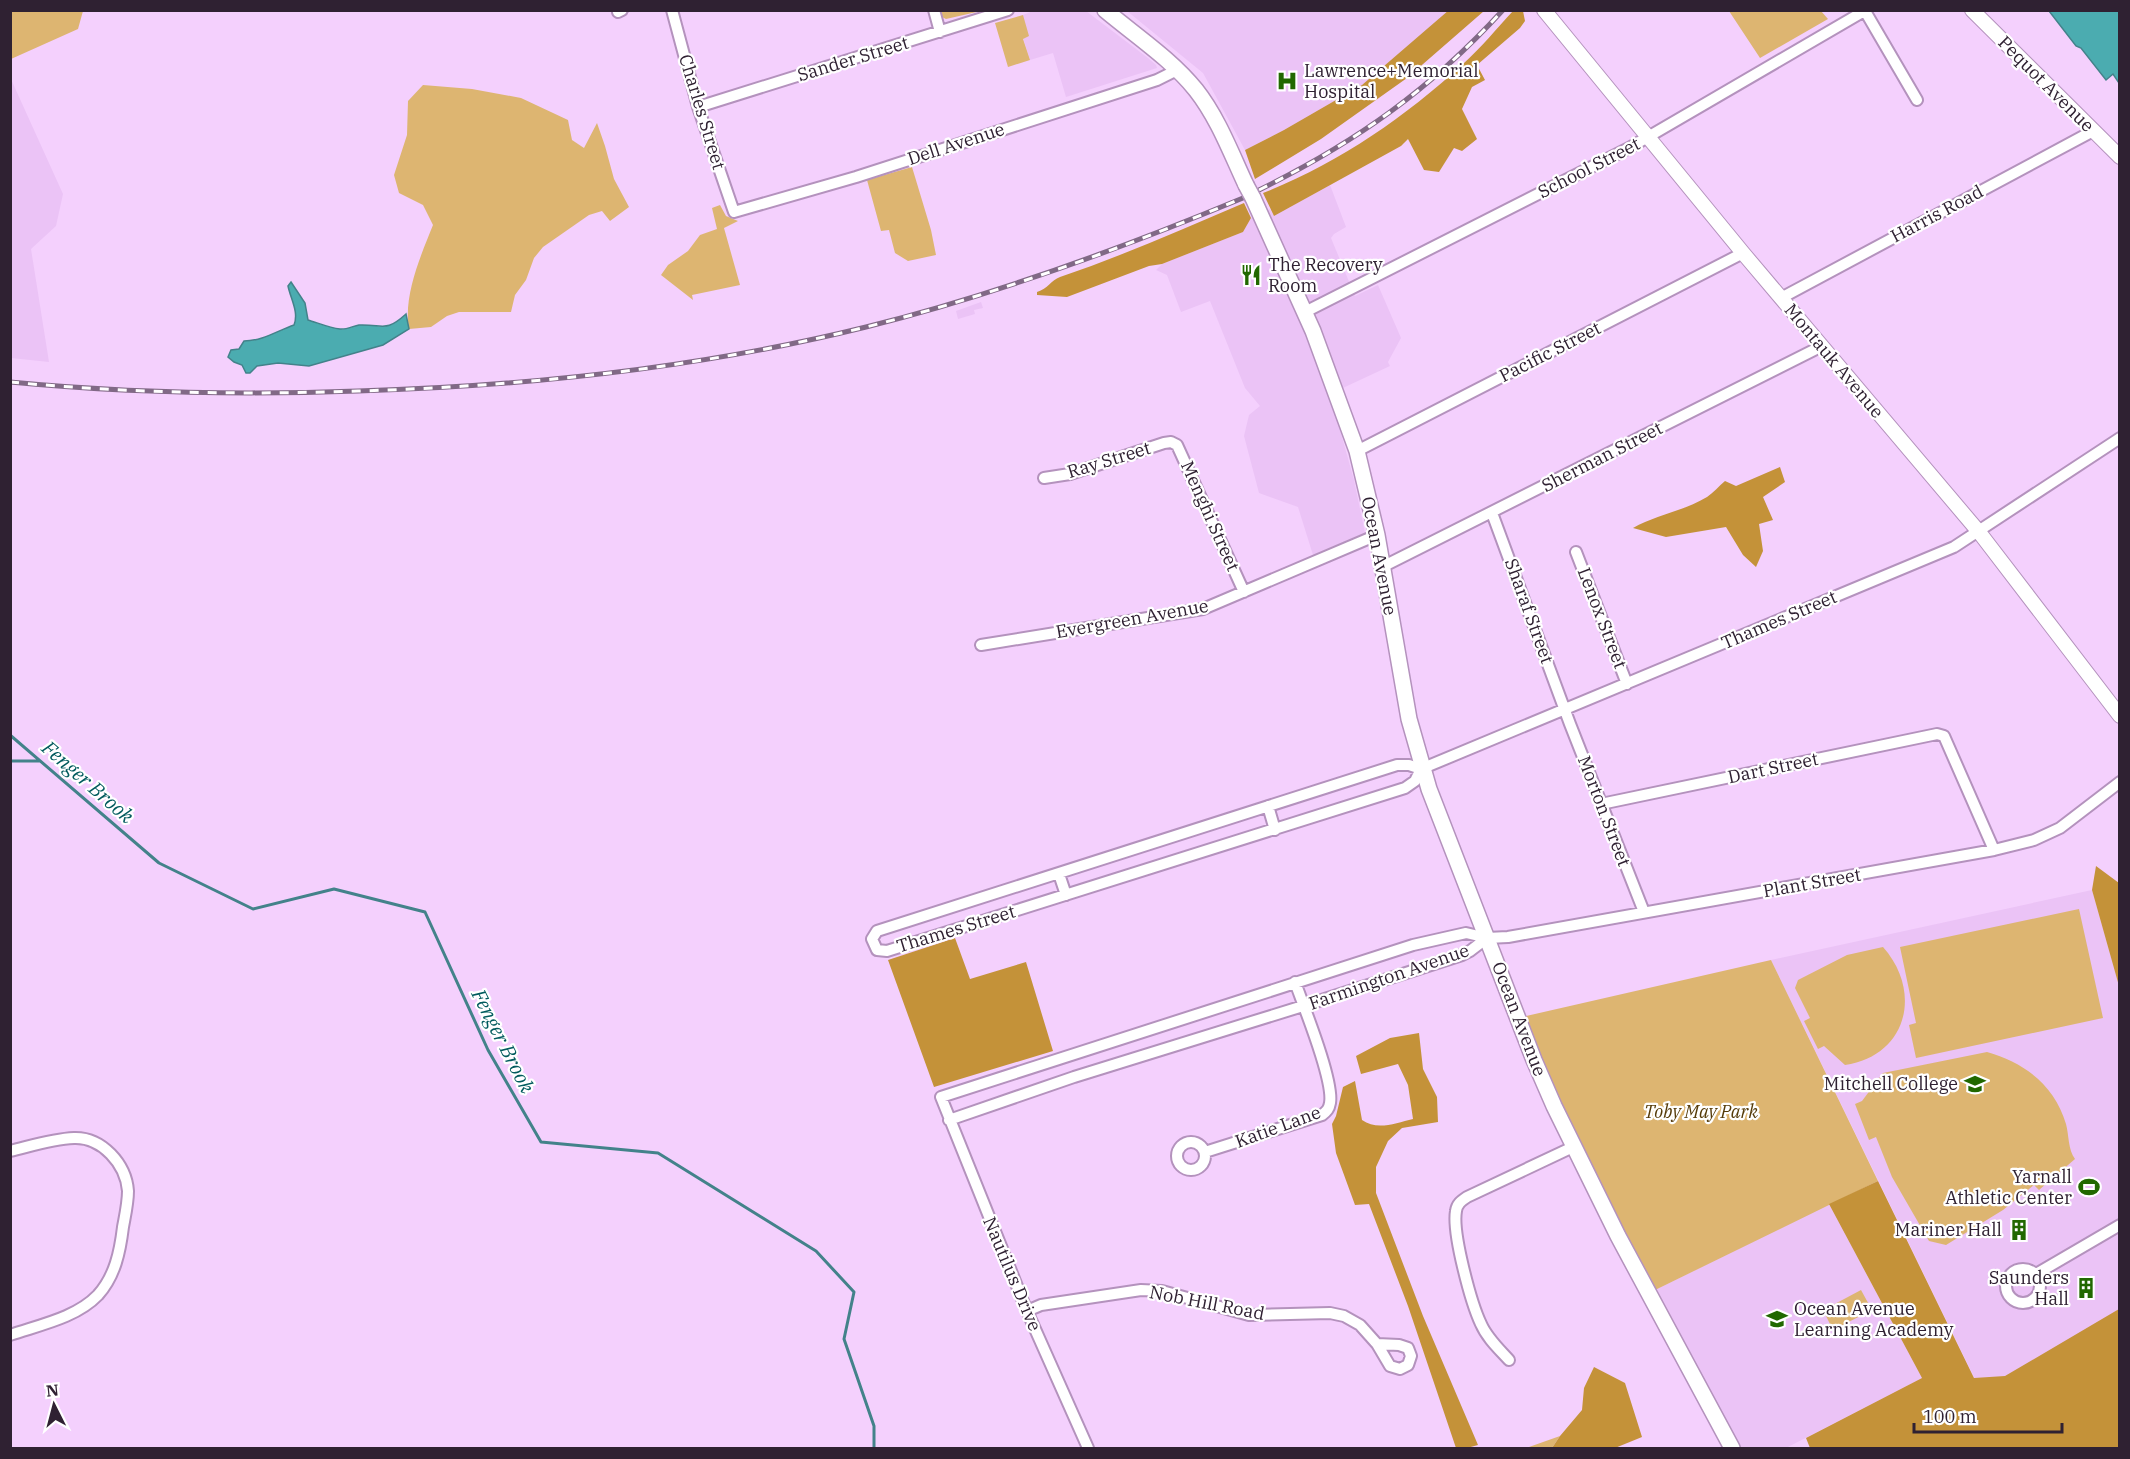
<svg xmlns="http://www.w3.org/2000/svg" width="2130" height="1459" viewBox="0 0 2130 1459" font-family="'IBM Plex Serif',serif">
<rect width="100%" height="100%" fill="#f4d0fd"/>
<path fill="#ebc3f6" d="M1033,11H1086L1148,58L1156,65L1157,68L1066,97L1053,53L1030,60L1023,38V15Z
M1127,11H1449L1362,85L1284,130L1245,150L1203,73Z
M10,77L63,194L56,226L31,249L49,362L11,358Z
M1330,185L1346,227L1334,234L1331,238L1355,296L1378,285L1401,338L1388,362L1390,366L1330,394L1354,480L1365,533L1313,555L1298,507L1259,493L1244,436L1249,415L1260,406L1245,388L1210,301L1181,312L1167,275L1156,270L1162,264L1243,232L1251,218L1270,209L1274,216Z
M981,302L983,308L974,310L975,314L958,319L956,311Z
M2092,890L2119,986V1407L2008,1447L1771,960Z
M1829,1204L1922,1378L1786,1448H1732L1649,1293Z"/>
<path fill="#ddb571" d="M11,10H83V11L78,29L11,59Z
M940,11H981L946,19L942,17Z
M1729,11H1821L1828,19L1760,58Z
M1023,15L1029,36L1023,39L1030,60L1008,67L995,23Z
M423,85L472,89L521,98L568,120L572,140L584,148L597,123L605,146L614,179L629,207L610,221L602,211L589,215L543,247L534,258L526,280L515,295L511,312H459L447,316L431,327L409,329C403,296 421,255 433,225L423,205L399,193L394,175L407,135L408,101Z
M912,167L931,230L936,255L908,261L895,253L889,230L881,231L867,180Z
M720,205L726,216L738,221L724,228L740,285L692,295L693,300L661,275L668,265L688,251L700,235L717,229L712,208Z
M2079,909L2103,1018L1916,1058L1909,1025L1916,1023L1900,947Z
M1883,947C1923,992 1907,1056 1845,1065L1824,1046L1818,1049L1804,1021L1810,1018L1795,988L1798,980L1847,955Z
M1771,960L1878,1181L1649,1293L1518,1018Z
M1987,1052C2024,1062 2055,1086 2066,1124C2069,1135 2068,1150 2075,1159L2039,1190L2034,1185L2003,1210L1946,1245L1929,1241L1892,1177L1876,1137L1869,1140L1855,1104L1862,1101L1883,1073Z
M1861,1290L1872,1310L1833,1330L1825,1314L1833,1310L1831,1306Z
M1560,1436L1552,1448H1524L1529,1447Z"/>
<path fill="#c49239" d="M1449,10L1484,11L1407,78L1321,139L1255,179L1245,150L1284,130L1362,85Z
M1513,11H1523L1525,21L1520,28L1477,65L1485,80L1472,87L1462,109L1477,139L1462,151L1454,148L1439,172L1424,170L1408,139L1401,146L1274,216L1263,193C1337,164 1404,118 1463,64C1481,48 1497,28 1513,11Z
M1244,203L1251,218L1243,232L1162,264L1149,266L1067,297L1037,295V292C1048,289 1051,280 1060,277C1122,256 1183,229 1244,203Z
M1780,467L1785,482L1763,497L1773,520L1759,524L1763,551L1756,567L1743,555L1726,527L1666,537L1633,528C1656,515 1684,511 1707,497C1713,493 1719,486 1725,481L1736,486Z
M2096,866L2119,883V986L2092,890Z
M955,938L970,979L1026,962L1053,1051L934,1087L888,960Z
M1419,1033L1423,1069L1437,1097L1438,1122L1402,1128L1388,1141L1376,1167V1193L1423,1316L1478,1445L1467,1448H1456L1408,1306L1369,1204L1355,1205L1336,1153L1332,1124L1336,1116L1343,1087L1355,1081L1362,1120C1377,1131 1396,1123 1413,1119L1408,1085L1398,1064L1361,1074L1356,1056L1390,1038Z
M1878,1181L1974,1378L2005,1376L2119,1309V1448H1810L1806,1438L1922,1378L1829,1204Z
M1594,1367L1625,1383L1642,1437L1615,1448H1552L1560,1436L1582,1410L1584,1388Z"/>
<path fill="#4bacb0" stroke="#43828a" stroke-width="1.5" d="M2049,11H2119V83L2113,74L2106,80L2081,48L2076,46Z
M291,282L305,303L308,320C318,323 330,328 340,329C346,330 353,326 359,325C384,324 385,333 406,314L409,329L383,345L309,366L278,363L257,366L250,373H246L242,365L234,362L228,357L231,350L239,349L244,341C262,341 277,331 294,325C299,312 291,300 288,286Z"/>
<g fill="none" stroke-linecap="round" stroke-linejoin="round">
<path stroke="#43828a" stroke-width="3" d="M10,735L159,863L253,909L334,889L425,912L488,1050L541,1142L658,1153L816,1251L854,1292L844,1339L874,1426V1448
M10,761H39"/>
<defs>
<path id="minor" d="M672,10L698,107L734,212L856,177L1157,80L1177,70
M934,10L940,32
M1865,11L1917,100
M618,12L622,10
M698,107L1008,10
M1781,298L2093,131
M1305,312L1629,148L1866,10
M1357,451L1743,253
M1044,478L1070,474L1164,443L1171,442L1177,445L1244,592
M1492,513L1570,724L1644,912
M1576,552L1627,684
M1382,567L1822,346
M981,645L1203,609L1377,535
M1421,769L1409,765H1397L877,931L872,939L877,950L887,951L1405,788L1415,781L1421,769L1954,547L2120,438
M1601,804L1937,734L1944,736L1994,850
M1268,806L1275,830
M1059,874L1066,895
M949,1120L1074,1077L1303,1006L1462,955L1470,951L1487,938
M1177 1156a14 14 0 1 1 28 0a14 14 0 1 1-28 0Z
M10,1151C31,1146 52,1139 74,1138C102,1137 126,1164 128,1191C128,1203 125,1216 123,1227C120,1252 115,1276 98,1295C76,1318 39,1325 10,1335
M1205,1152L1322,1115C1327,1111 1329,1109 1330,1103C1334,1081 1304,1007 1295,982
M2006 1286a17 17 0 1 1 34 0a17 17 0 1 1-34 0Z
M2036,1274L2120,1225
M1027,1311L1041,1305L1141,1290L1162,1291L1249,1315L1330,1313L1344,1316L1360,1325L1377,1344L1390,1366L1400,1369L1408,1365L1411,1356L1408,1348L1399,1345L1377,1344
M1509,1360C1499,1349 1487,1338 1481,1324C1471,1303 1452,1233 1456,1211C1457,1204 1461,1201 1467,1197L1573,1147
M1088,1448L1027,1311L941,1097L1413,945L1466,933L1487,938L1508,937L1994,850L2034,840L2060,828L2120,782"/>
<path id="tertiary" d="M1544,10L1743,253L1979,532L2120,716
M1972,10L2120,157"/>
<path id="secondary" d="M1105,10C1136,36 1171,59 1196,90C1218,118 1231,153 1246,185
M1253,198L1313,331L1357,451L1377,535L1409,719L1429,789L1534,1060L1554,1106L1618,1236L1732,1448"/>
</defs>
<use href="#minor" stroke="#b492bd" stroke-width="14"/>
<use href="#tertiary" stroke="#b492bd" stroke-width="16"/>
<use href="#secondary" stroke="#b492bd" stroke-width="18"/>
<use href="#minor" stroke="#fff" stroke-width="10"/>
<use href="#tertiary" stroke="#fff" stroke-width="14"/>
<use href="#secondary" stroke="#fff" stroke-width="15"/>
<defs>
<path id="rail" d="M1259,190C1356,142 1430,90 1503,10
M10,382C126,393 242,395 358,391C529,386 700,368 866,327C995,295 1120,249 1243,198"/>
</defs>
<use href="#rail" stroke="#816986" stroke-width="5"/>
<use href="#rail" stroke="#fff" stroke-width="3" stroke-dasharray="9" stroke-linecap="butt"/>
<defs>
<path id="secondary-bridge" d="M1246,185L1253,198"/>
</defs>
<use href="#secondary-bridge" stroke="#b492bd" stroke-width="18" stroke-linecap="butt"/>
<use href="#secondary-bridge" stroke="#fff" stroke-width="15"/>
</g>
<defs>
<symbol id="hospital-bare" viewBox="-9 -9 18 18"><path d="M-5-5h3v3.5h4V-5h3V5h-3V1.5h-4V5h-3Z" fill="#216800" stroke="#fff" stroke-width="2.5" paint-order="stroke"/></symbol>
<symbol id="restaurant-bare" viewBox="-9 -9 18 18"><path d="M-5-6h1v4h1v-4h1v4h1v-4h1v5L-1.5 .5V6h-2V.5L-5-1ZM5-6V6H3V1.5H1.5Q1.5-4 5-6Z" fill="#216800" stroke="#fff" stroke-width="2.5" paint-order="stroke"/></symbol>
<symbol id="university-bare" viewBox="-9 -9 18 18"><path d="M0-5L7-2L0 1L-7-2ZM-4 1L0 2.5L4 1V4Q0 6-4 4Z" fill="#216800" stroke="#fff" stroke-width="2.5" paint-order="stroke"/></symbol>
<symbol id="stadium-bare" viewBox="-9 -9 18 18"><path d="M0-5a6.5 5 0 1 0 0 10a6.5 5 0 1 0 0-10ZM-3.5-1.8h7v3.6h-7Z" fill="#216800" stroke="#fff" stroke-width="2.5" paint-order="stroke"/></symbol>
<symbol id="building-bare" viewBox="-9 -9 18 18"><path d="M-4-6H4V6H1V3H-1V6H-4ZM-2.5-4.3h1.7v1.8h-1.7ZM.8-4.3h1.7v1.8H.8ZM-2.5-1h1.7V.8h-1.7ZM.8-1h1.7V.8H.8Z" fill="#216800" stroke="#fff" stroke-width="2.5" paint-order="stroke"/></symbol>
<symbol id="school-bare" viewBox="-9 -9 18 18"><path d="M0-5L7-2L0 1L-7-2ZM-4 1L0 2.5L4 1V4Q0 6-4 4Z" fill="#216800" stroke="#fff" stroke-width="2.5" paint-order="stroke"/></symbol>
</defs>
<g fill-rule="evenodd">
<use href="#hospital-bare" x="1272" y="66" width="30" height="30"/>
<use href="#restaurant-bare" x="1236" y="260" width="30" height="30"/>
<use href="#university-bare" x="1960" y="1069" width="30" height="30"/>
<use href="#stadium-bare" x="2074" y="1172" width="30" height="30"/>
<use href="#building-bare" x="2004" y="1215" width="30" height="30"/>
<use href="#building-bare" x="2071" y="1273" width="30" height="30"/>
<use href="#school-bare" x="1762" y="1304" width="30" height="30"/>
</g>
<g text-anchor="middle" stroke-width="4.5" stroke-linejoin="round" paint-order="stroke">
<g font-size="18" fill="#2f2132" stroke="#fff">
<text transform="translate(853 59) rotate(-17)" y="6">Sander Street</text>
<text transform="translate(2046 84) rotate(45)" y="6">Pequot Avenue</text>
<text transform="translate(702 112) rotate(73)" y="6">Charles Street</text>
<text transform="translate(956 144) rotate(-18)" y="6">Dell Avenue</text>
<text transform="translate(1589 168) rotate(-27)" y="6">School Street</text>
<text transform="translate(1937 214) rotate(-28)" y="6">Harris Road</text>
<text transform="translate(1550 352) rotate(-27)" y="6">Pacific Street</text>
<text transform="translate(1834 361) rotate(50)" y="6">Montauk Avenue</text>
<text transform="translate(1602 457) rotate(-27)" y="6">Sherman Street</text>
<text transform="translate(1109 460) rotate(-17)" y="6">Ray Street</text>
<text transform="translate(1210 516) rotate(66)" y="6">Menghi Street</text>
<text transform="translate(1379 556) rotate(79)" y="6">Ocean Avenue</text>
<text transform="translate(1529 611) rotate(70)" y="6">Sharaf Street</text>
<text transform="translate(1602 618) rotate(69)" y="6">Lenox Street</text>
<text transform="translate(1132 619) rotate(-10)" y="6">Evergreen Avenue</text>
<text transform="translate(1779 620) rotate(-23)" y="6">Thames Street</text>
<text transform="translate(1773 768) rotate(-12)" y="6">Dart Street</text>
<text transform="translate(1604 811) rotate(69)" y="6">Morton Street</text>
<text transform="translate(1812 883) rotate(-10)" y="6">Plant Street</text>
<text transform="translate(956 929) rotate(-17)" y="6">Thames Street</text>
<text transform="translate(1389 977) rotate(-19)" y="6">Farmington Avenue</text>
<text transform="translate(1519 1019) rotate(69)" y="6">Ocean Avenue</text>
<text transform="translate(1278 1127) rotate(-20)" y="6">Katie Lane</text>
<text transform="translate(1012 1274) rotate(67)" y="6">Nautilus Drive</text>
<text transform="translate(1207 1303) rotate(11)" y="6">Nob Hill Road</text>
</g>
<g font-size="18" fill="#2f2132" stroke="#fff" text-anchor="end">
<text x="1304" y="77" text-anchor="start">Lawrence+Memorial<tspan x="1304" dy="21">Hospital</tspan></text>
<text x="1268" y="271" text-anchor="start">The Recovery<tspan x="1268" dy="21">Room</tspan></text>
<text x="1958" y="1090">Mitchell College</text>
<text x="2072" y="1183">Yarnall<tspan x="2072" dy="21">Athletic Center</tspan></text>
<text x="2002" y="1236">Mariner Hall</text>
<text x="2069" y="1284">Saunders<tspan x="2069" dy="21">Hall</tspan></text>
<text x="1794" y="1315" text-anchor="start">Ocean Avenue<tspan x="1794" dy="21">Learning Academy</tspan></text>
</g>
<g font-size="18" font-style="italic" fill="#553b09" stroke="#fff">
<text x="1701" y="1118">Toby May Park</text>
</g>
<g font-size="20" font-style="italic" fill="#025b5e" stroke="#fff">
<text transform="translate(88 782) rotate(41)" y="7">Fenger Brook</text>
<text transform="translate(503 1041) rotate(63)" y="7">Fenger Brook</text>
</g>
</g>
<rect width="2130" height="1459" fill="none" stroke="#2f2132" stroke-width="24"/>
<g transform="translate(54 1405) rotate(354)" stroke="#ffffff" stroke-width="4.5" paint-order="stroke">
<path d="M0-4.5L10 22L0 15L-10 22Z" fill="#2f2132"/>
<text y="-9" font-size="16" font-weight="bold" text-anchor="middle" fill="#2f2132">N</text>
</g>
<path d="M1914 1423v9h148v-9" fill="none" stroke="#2f2132" stroke-width="3"/>
<text x="1923" y="1423" font-size="18" fill="#2f2132" stroke="#ffffff" stroke-width="4.5" paint-order="stroke">100 m</text>
</svg>
